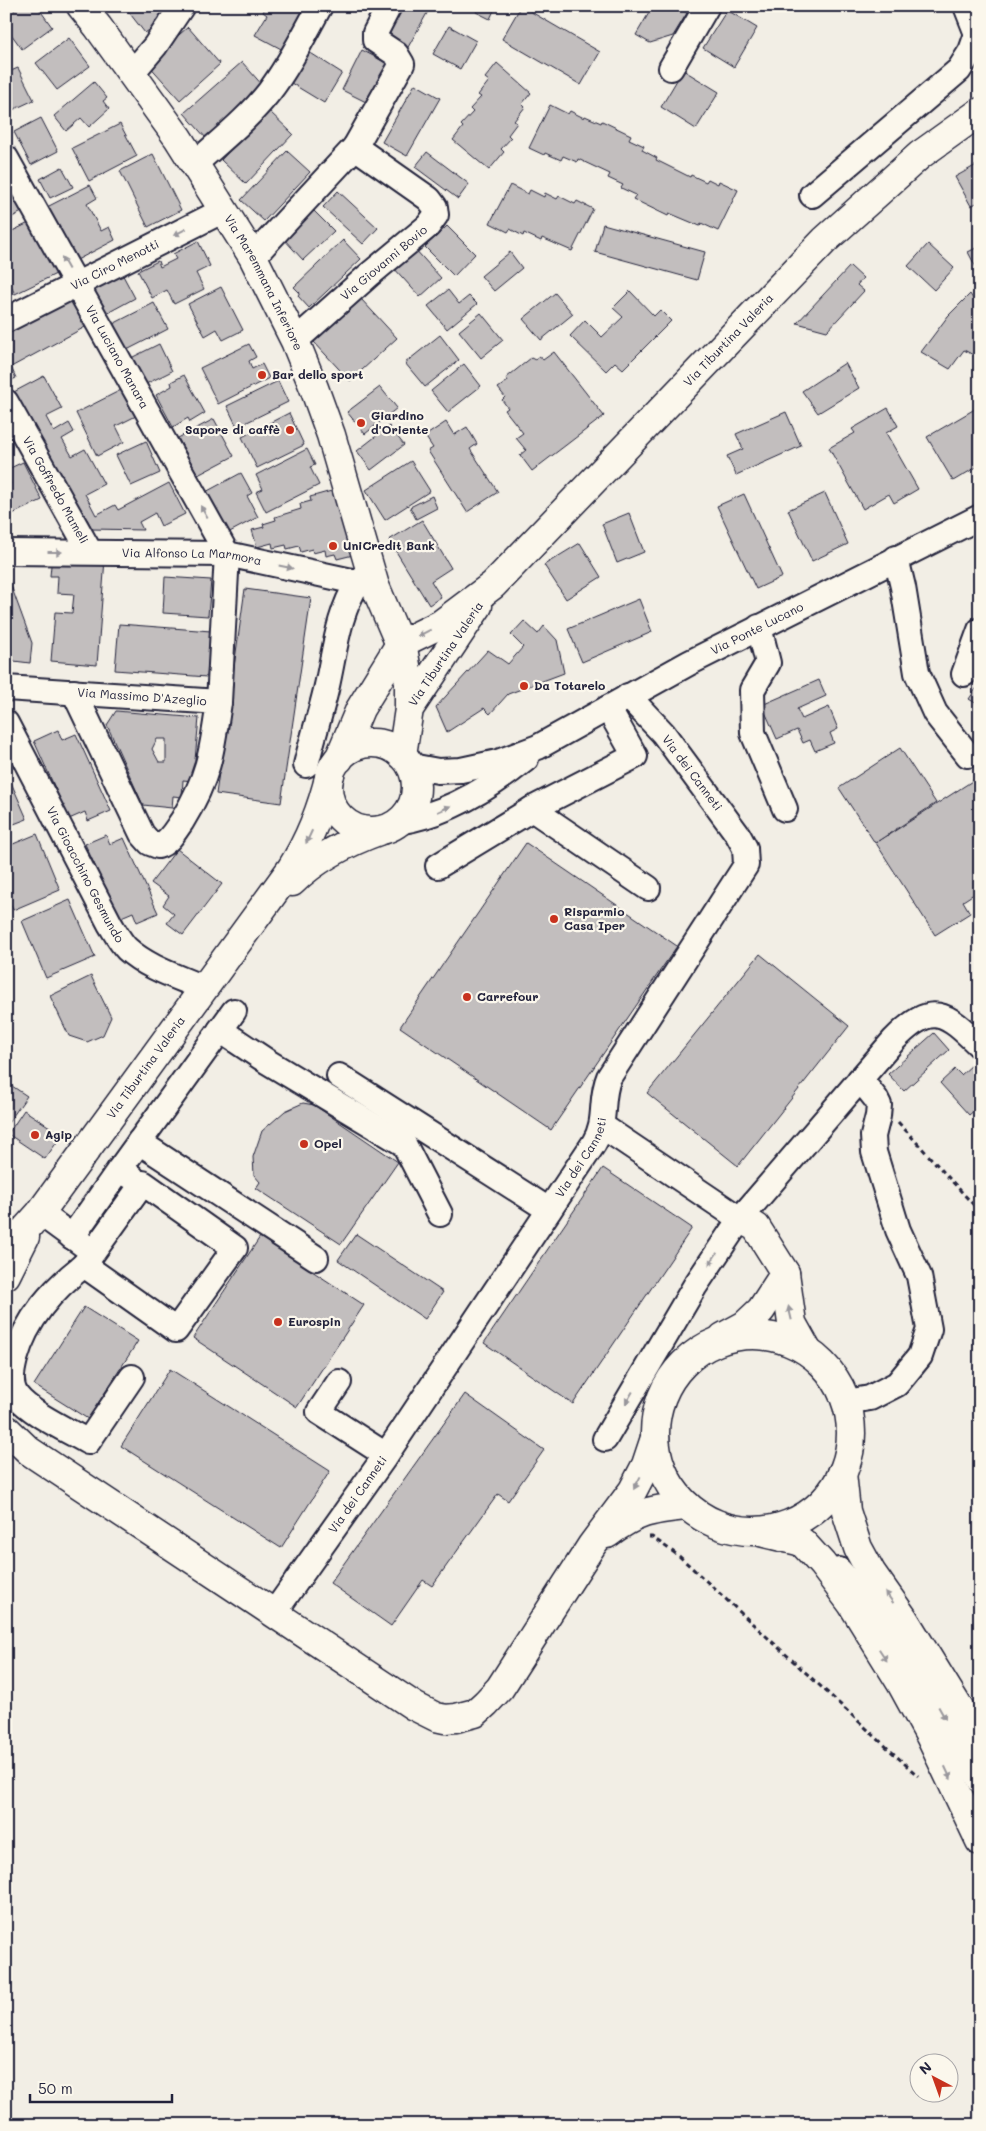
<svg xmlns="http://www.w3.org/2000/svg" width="986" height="2131" viewBox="0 0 986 2131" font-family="Mali,sans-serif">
<rect width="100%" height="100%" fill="#f2eee5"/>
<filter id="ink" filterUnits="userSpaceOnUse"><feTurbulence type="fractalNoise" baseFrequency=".02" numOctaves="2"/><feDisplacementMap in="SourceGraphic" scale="10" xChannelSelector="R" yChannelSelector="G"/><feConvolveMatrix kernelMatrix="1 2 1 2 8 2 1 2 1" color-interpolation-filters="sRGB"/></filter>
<g filter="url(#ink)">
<path fill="#c2bebe" stroke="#22223b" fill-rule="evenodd" d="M20,6H37L52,27L22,49L6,27V16Z
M124,6H164L170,15L145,33Z
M266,6H311L285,51L255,35L267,15L263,12Z
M395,6H431L407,49L380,34Z
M479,6H496L490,19L476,12Z
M521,6L600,52L581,85L502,39Z
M653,6H676L687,13L673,36L650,43L636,35Z
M727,10L757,28L734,67L703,48Z
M449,26L476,41L460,69L433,54Z
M188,27L220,64L180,100L147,63Z
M69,38L90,66L57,90L36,63Z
M6,50L11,59L6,62Z
M362,50L390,65L370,104L342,90Z
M309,52L342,73L324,103L291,83Z
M242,62L264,87L206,138L184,113Z
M497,63L531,93L522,104L525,107L514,121L517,123L508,135L511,138L501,149L504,152L489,170L453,140L463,127L461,125L473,112L470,109L481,97L478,95L489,81L485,78Z
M18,68L34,100L6,113V73Z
M683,70L719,92L696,129L661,107Z
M94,82L107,98L103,101L109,109L89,127L81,118L66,131L54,116Z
M415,84L440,98L407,156L382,142Z
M550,105L568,114L570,111L584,118L585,116L601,123L602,121L631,135L629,139L644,146L642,150L657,158L656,160L690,177L691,175L706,182L708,179L718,184L719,181L738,190L718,231L701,223L700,226L669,213L668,216L633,199L636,195L621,188L623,185L608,178L610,174L578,159L577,162L563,156L561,160L545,153L544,155L529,148Z
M268,110L293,134L246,184L221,160Z
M41,118L58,151L31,165L14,132Z
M120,124L137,156L89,181L72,148Z
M287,151L310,172L264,221L241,200Z
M427,152L469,184L458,199L415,167Z
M153,154L181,210L148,227L120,171Z
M980,163V201L971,206L955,177Z
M62,167L73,187L50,198L40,179Z
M6,176L24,211L6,220Z
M90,185L97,198L87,204L101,231L109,227L115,240L75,261L47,207Z
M510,185L528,194L530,190L544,197L545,193L557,199L559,196L575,204L577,201L593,209L572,251L542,238L541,241L524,233L523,236L510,229L508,232L490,223Z
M338,191L378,228L363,244L323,207Z
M313,210L334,231L303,260L283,238Z
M33,221L58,273L15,294L6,277V263L8,262L6,258V234Z
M603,224L705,252L697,280L595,252Z
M447,226L475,254L454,276L425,247Z
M343,240L361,259L309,308L298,296L300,293L294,287Z
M198,241L210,266L196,273L204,289L174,304L167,290L152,298L138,271L158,261L160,267L176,259L173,254Z
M928,244L954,268L934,290L908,266Z
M980,246V275L968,252Z
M414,248L441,278L420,297L393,267Z
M510,252L522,268L494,291L481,276Z
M850,266L863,278L857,285L864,291L827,331L797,323Z
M119,268L135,298L102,316L86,287Z
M221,287L243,330L223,340L217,329L205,336L188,304Z
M448,290L459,304L469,296L477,304L447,329L428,306Z
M630,291L654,316L660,310L671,321L623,369L615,362L606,371L570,336L585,320L602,337L623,317L613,308Z
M555,293L573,314L541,340L523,319Z
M970,294L980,309V363L977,357L964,350L950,369L921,352L948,316Z
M70,295L87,326L11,367L16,378L6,383V329Z
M361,299L397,338L350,381L314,342Z
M154,303L168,329L127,350L113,324Z
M481,313L503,340L481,358L459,331Z
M440,335L459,360L425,387L405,363Z
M159,344L172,371L140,387L127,360Z
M249,344L256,357L249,361L252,369L262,364L269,378L218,404L200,368Z
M554,352L604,416L532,471L520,455L526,450L516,438L523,433L505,410L508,408L502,400L505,397L498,388L508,381L506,378L531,358L535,360L540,356L543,360Z
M845,363L859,388L818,413L802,391Z
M464,364L481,386L448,412L431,391Z
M184,375L205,413L190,422L188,418L173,427L156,395L172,386L171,382Z
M44,376L62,409L46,417L54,432L69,423L74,432L62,439L72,456L85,449L104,484L85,494L96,515L115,505L118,510L169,483L185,514L161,526L155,513L139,522L143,530L92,529L87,519L79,523L10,394Z
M278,381L288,402L237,427L227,406Z
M380,387L397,408L365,434L347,412Z
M123,389L136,416L116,426L124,442L97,456L76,413Z
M980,406V465L953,481L927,437Z
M888,408L898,426L886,433L918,489L894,503L889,494L863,509L829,448L855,433L852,429Z
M786,412L801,446L736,475L727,456L743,449L736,434Z
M289,413L304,445L257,468L242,437Z
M214,419L234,456L198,475L178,438Z
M446,422L454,435L467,427L477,444L470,449L498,492L467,512L428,451L433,448L425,436Z
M389,426L404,445L371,470L357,451Z
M146,441L160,473L131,486L116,455Z
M307,449L315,465L310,467L319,485L266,512L256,492L263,489L256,475Z
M411,461L430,491L385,520L366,490Z
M23,462L42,500L6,517V486L11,484L6,470Z
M241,473L252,493L247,496L258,517L224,535L202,494Z
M335,490L353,555L337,559L335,554L326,556L325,550L313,553L312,549L301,552L299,546L287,549L286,545L273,548L272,543L257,547L252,530L264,527L263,524L276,520L275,517L301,509L300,504L311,501L310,497Z
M825,493L848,544L812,561L788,510Z
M744,494L782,577L756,589L717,506Z
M432,496L437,508L416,519L410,507Z
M629,513L644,552L617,563L602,524Z
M422,520L451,568L431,581L441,597L429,605L389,540Z
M580,543L601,577L566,599L544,565Z
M52,555L105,559L97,665L51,661L55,612L72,613L74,594L57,593L58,576H50Z
M6,572L32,643L30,663L6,660Z
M165,577L211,580L208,616L163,613Z
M245,589L311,598L281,803L216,794Z
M639,599L652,632L582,662L568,629Z
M524,621L538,634L544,626L557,640L564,673L508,694L490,714L484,708L447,732L436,707L488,650L508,664L523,647L511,635Z
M119,624L211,631L207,677L115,670Z
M819,680L826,696L797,709L802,719L829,707L838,729L830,733L834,743L815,751L810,740L803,743L797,730L777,739L762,705Z
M980,683V706L969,699Z
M116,711L199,718L193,781L183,780L182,797L173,796L172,808L143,805L107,725ZM157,739H166V762H159L152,749Z
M58,730L62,740L76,734L111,811L88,821L85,812L69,819L34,741Z
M900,748L936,803L875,843L839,788Z
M6,771L27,819L6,827Z
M980,776V890L963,901L970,913L935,935L876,843Z
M37,834L60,890L13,910L6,893V847Z
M106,835L110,844L124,838L158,913L137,922L133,912L119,918L85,844Z
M526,843L677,946L551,1130L400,1027Z
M177,849L222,884L183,935L167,923L174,914L163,905L169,896L151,883Z
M70,900L95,957L46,978L22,921Z
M760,954L849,1026L738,1166L647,1093Z
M91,976L111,1017L103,1035L87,1042L69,1036L50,996Z
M934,1033L949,1050L904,1091L888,1074Z
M973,1064L980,1071V1115L975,1110L969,1115L940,1083L955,1069L961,1075Z
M6,1082L27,1096L6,1126Z
M303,1103L314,1105L398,1162L341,1244L256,1188L260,1182L254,1175L253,1157L262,1131L285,1111Z
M24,1110L62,1135L45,1159L8,1134Z
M603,1168L692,1228L573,1404L484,1343Z
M356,1234L443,1292L425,1319L338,1260Z
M260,1237L364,1305L297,1407L193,1338Z
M84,1307L138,1341L88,1419L34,1385Z
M170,1369L330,1471L281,1548L121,1446Z
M465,1394L544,1450L508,1501L498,1494L432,1586L423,1580L391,1626L330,1583Z"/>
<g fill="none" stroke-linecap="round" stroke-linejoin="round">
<defs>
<g id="minor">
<path d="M671,68L707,6"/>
<path d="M132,73L155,46L182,6"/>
<path d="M355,147L402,64L396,54L375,40V33L389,6"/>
<path id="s1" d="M6,158L227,554L219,702L6,688"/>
<path d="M195,164C220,141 248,119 269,92C289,66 304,35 320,6"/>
<path d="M812,195L959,70L971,51L977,34L966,6"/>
<path d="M253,257L355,147L429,199L435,207L436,215L428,226L369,275L295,341"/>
<path id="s2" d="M6,320L224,210"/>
<path id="s3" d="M6,402L90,552"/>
<path id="s4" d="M6,552L227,554L375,586"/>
<path d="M896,558L903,587L917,673L935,713L968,755"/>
<path d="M759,627L768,663L752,690L753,733L785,809"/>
<path d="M964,674L980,630"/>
<path d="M74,692L142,834L150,843L158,846C169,843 176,829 182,821C209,777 212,752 219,702"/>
<path id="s5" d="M6,723L110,924C115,932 120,942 127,949C148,968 178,977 203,988"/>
<path d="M306,765C312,740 320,715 326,690C335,652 337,616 358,582"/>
<path id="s6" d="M411,766L438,771L461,770L498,762L538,747L689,663L980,517"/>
<path d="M532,809L648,888"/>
<path d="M398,822C445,815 489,789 526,759"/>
<path d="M438,866L532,809L635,756L608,708"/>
<path d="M220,1030L268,1062L404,1144L440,1214"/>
<path d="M339,1076L549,1210"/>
<path d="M602,1126L740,1219"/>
<path d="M139,1142L316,1258"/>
<path d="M119,1170L234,1011"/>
<path d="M143,1183L235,1248L176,1330L84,1265Z"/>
<path d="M40,1213L85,1246"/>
<path d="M72,1237L119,1170L132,1177"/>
<path d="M84,1265C52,1290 26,1319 15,1359C12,1371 9,1385 17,1396C30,1413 69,1431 88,1442L132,1377"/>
<path d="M339,1382L319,1412L386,1455"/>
<path d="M846,1402L870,1398L897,1384L920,1356L929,1329L919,1276L898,1230L874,1152L873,1136L878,1116L879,1105L876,1099L860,1079"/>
<path d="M605,1439L695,1286L740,1219L894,1040C932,1001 945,1012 980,1046"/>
<path d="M839,1570L890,1628L923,1679L980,1781"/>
<path id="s7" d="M274,1613L386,1455L594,1143C608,1119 599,1101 609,1077L746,865L745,848L738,835L663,733L628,696"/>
</g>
<g id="major">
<path id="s8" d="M81,6L98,27L178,138L253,257L295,341L314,388L331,435L375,586L404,654L409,683V709"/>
<circle cx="372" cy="787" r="44"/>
<path d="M402,755L409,709L478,606"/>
<path id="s9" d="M339,759L360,709L400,644L441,624L493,585L825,240L920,155L980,112"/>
<path d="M292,882C317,857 348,842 381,830"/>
<path d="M740,1219L756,1227L785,1273L792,1323L807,1350"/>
<path id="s10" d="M6,1251L40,1213L291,869C310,839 322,808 330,774"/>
<path d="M6,1275L25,1237"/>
<circle cx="753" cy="1433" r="98"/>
<path d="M723,1337L745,1325L761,1310L785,1273"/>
<path d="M6,1429L29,1451L414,1706L436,1717L445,1719L456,1718L475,1713L486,1703L500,1688L592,1545L633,1490L646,1465L655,1438"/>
<path d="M842,1473L846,1511L858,1548L871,1572L904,1619L980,1742"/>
<path d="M764,1533L802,1542L822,1564L852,1604L901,1683L930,1736L980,1841"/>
<path d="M607,1534C638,1511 650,1510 687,1506"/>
</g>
</defs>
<use href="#minor" stroke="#22223b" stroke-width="28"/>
<use href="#major" stroke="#22223b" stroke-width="31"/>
<path stroke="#22223b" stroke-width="3" stroke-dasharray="5 4" stroke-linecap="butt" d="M898,1122L980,1212
M649,1537H652L679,1556L918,1776"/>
<use href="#minor" stroke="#fbf7ec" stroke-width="24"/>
<use href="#major" stroke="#fbf7ec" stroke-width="28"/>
</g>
<defs><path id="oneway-solid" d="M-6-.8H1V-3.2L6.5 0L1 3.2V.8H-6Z" transform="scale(1.25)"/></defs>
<g fill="#99979c">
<use href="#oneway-solid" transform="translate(180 232) rotate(153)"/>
<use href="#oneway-solid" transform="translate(65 263) rotate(-119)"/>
<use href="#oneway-solid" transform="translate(204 512) rotate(-119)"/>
<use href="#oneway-solid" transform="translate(55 552)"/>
<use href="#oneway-solid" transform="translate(286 567) rotate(12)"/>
<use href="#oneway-solid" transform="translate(424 633) rotate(153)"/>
<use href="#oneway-solid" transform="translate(444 809) rotate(-25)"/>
<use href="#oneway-solid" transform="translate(309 837) rotate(115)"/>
<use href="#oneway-solid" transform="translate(713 1259) rotate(124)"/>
<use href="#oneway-solid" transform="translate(790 1313) rotate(-103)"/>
<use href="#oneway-solid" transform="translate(629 1398) rotate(120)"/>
<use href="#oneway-solid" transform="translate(637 1483) rotate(118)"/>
<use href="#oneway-solid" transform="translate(889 1597) rotate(-126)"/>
<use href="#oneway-solid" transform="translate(883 1655) rotate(57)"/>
<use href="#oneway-solid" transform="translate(942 1713) rotate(61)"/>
<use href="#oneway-solid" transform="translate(948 1773) rotate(65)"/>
</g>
</g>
<g fill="#c8321e" stroke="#fbf7ec" stroke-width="2">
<circle cx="262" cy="375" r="5"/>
<circle cx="361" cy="423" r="5"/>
<circle cx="290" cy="430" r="5"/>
<circle cx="333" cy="546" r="5"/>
<circle cx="524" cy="686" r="5"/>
<circle cx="554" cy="919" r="5"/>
<circle cx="467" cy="997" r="5"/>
<circle cx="35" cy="1135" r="5"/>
<circle cx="304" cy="1144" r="5"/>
<circle cx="278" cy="1322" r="5"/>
</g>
<g text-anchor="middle" stroke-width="4.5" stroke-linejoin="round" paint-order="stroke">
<g font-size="12" fill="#22223b" stroke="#fbf7ec">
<text transform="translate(384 263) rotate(-40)" y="4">Via Giovanni Bovio</text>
<text dy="4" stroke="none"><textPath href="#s2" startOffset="122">Via Ciro Menotti</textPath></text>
<text dy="4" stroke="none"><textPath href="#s8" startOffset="332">Via Maremmana Inferiore</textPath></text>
<text dy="4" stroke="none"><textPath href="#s9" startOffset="581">Via Tiburtina Valeria</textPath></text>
<text dy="4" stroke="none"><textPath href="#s1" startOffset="228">Via Luciano Manara</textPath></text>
<text dy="4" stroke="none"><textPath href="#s3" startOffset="101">Via Goffredo Mameli</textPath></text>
<text dy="4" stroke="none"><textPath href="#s4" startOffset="186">Via Alfonso La Marmora</textPath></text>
<text dy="4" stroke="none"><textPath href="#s6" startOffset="380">Via Ponte Lucano</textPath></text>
<text transform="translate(446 654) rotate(-56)" y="4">Via Tiburtina Valeria</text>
<text transform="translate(142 697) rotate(4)" y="4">Via Massimo D'Azeglio</text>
<text transform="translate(692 773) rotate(53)" y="4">Via dei Canneti</text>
<text dy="4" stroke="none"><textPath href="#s5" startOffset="171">Via Gioacchino Gesmundo</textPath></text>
<text dy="4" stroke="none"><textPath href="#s10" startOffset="231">Via Tiburtina Valeria</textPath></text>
<text dy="4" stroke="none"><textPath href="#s7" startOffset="550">Via dei Canneti</textPath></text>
<text dy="4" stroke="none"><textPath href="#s7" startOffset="145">Via dei Canneti</textPath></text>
</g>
<g font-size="12" font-weight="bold" fill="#22223b" stroke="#fbf7ec" text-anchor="start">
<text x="272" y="379">Bar dello sport</text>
<text x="371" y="420">Giardino<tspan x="371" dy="14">d'Oriente</tspan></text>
<text x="280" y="434" text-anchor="end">Sapore di caffè</text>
<text x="343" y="550">UniCredit Bank</text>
<text x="534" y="690">Da Totarelo</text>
<text x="564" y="916">Risparmio<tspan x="564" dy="14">Casa Iper</tspan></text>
<text x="477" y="1001">Carrefour</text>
<text x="45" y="1139">Agip</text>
<text x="314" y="1148">Opel</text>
<text x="288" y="1326">Eurospin</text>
</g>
</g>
<rect width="986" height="2131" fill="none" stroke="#fbf7ec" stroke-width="25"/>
<rect x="12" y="12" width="961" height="2106" fill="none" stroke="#22223b" stroke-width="2" filter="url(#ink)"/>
<g transform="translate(934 2078) rotate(319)"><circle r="24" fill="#fbf7ec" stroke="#a4a2a5"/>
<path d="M0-4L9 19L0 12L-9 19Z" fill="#c8321e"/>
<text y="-8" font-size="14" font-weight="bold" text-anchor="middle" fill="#22223b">N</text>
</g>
<path d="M30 2094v8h142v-8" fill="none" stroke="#22223b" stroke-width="2.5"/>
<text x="38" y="2094" font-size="15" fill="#22223b" stroke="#fbf7ec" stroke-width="4" paint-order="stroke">50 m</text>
</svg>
